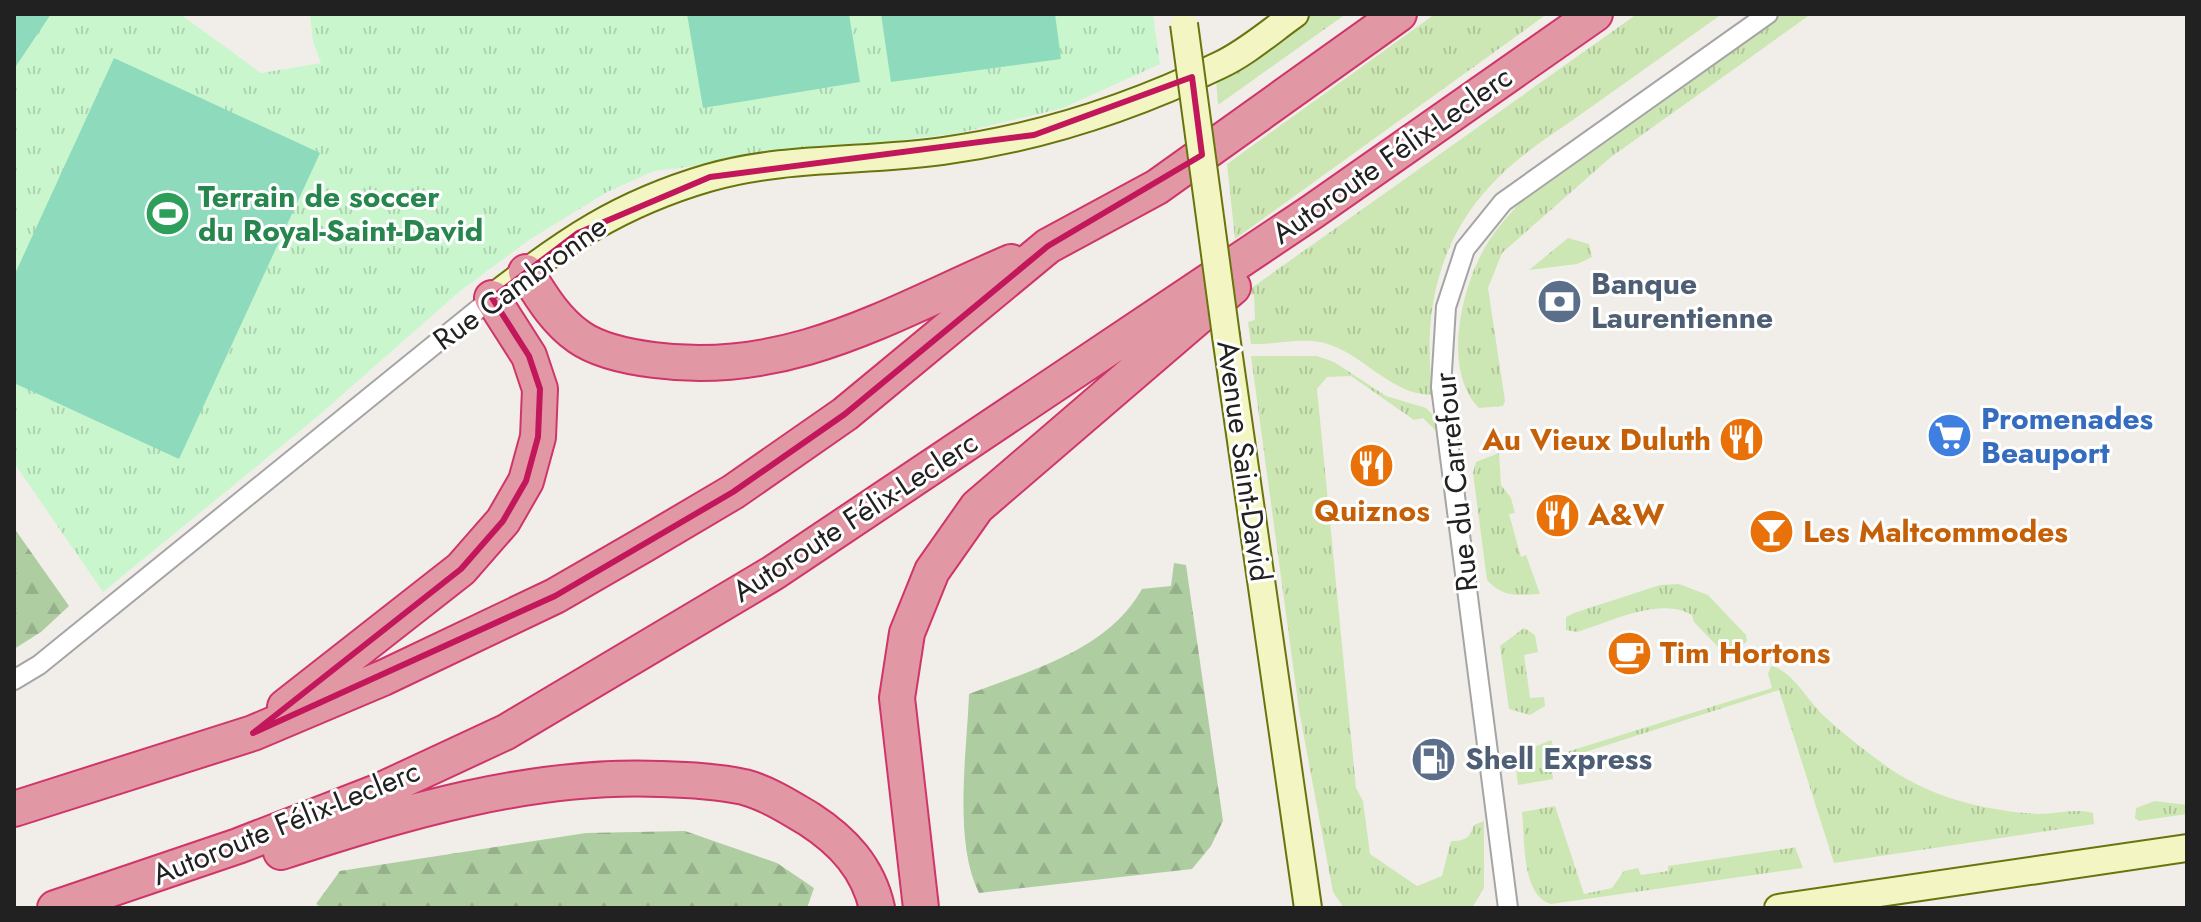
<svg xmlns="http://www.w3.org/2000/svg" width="2201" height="922" viewBox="0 0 2201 922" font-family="Jost,sans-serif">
<defs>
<pattern id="grass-tufts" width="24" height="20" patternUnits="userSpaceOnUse" patternTransform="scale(2)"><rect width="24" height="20" fill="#cce7b3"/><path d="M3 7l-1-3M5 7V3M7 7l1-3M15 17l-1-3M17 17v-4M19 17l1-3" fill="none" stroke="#afc69a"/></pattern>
<pattern id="forest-firs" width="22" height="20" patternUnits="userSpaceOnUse" patternTransform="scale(2)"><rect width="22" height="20" fill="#aecda1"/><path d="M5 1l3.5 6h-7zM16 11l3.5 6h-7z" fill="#95b08a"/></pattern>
<pattern id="park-tufts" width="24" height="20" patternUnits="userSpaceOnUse" patternTransform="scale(2)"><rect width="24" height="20" fill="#caf6ce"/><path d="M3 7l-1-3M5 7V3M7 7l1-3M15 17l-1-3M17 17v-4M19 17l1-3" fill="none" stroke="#add3b1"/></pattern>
</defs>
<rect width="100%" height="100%" fill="#f1eee9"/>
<path fill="url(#grass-tufts)" d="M1309,14H1346L1218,105L1216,78Z
M1435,14H1547L1235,239L1227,164Z
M1637,14H1722C1677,46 1632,78 1587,110C1555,133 1518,155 1491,185C1436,243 1422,319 1433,395C1388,395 1363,351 1320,342C1299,338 1273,345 1251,344L1248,322L1255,320L1254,294L1244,297L1243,294Z
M1776,14H1811L1611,157L1502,253L1488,288L1505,401L1503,406L1479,408C1442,371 1461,290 1484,249C1499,223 1520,203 1540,182Z
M1568,238L1589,244L1592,257L1577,264L1529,270Z
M1251,356H1317L1334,362L1386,396L1426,408L1433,415L1436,431L1423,418L1414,420L1351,376L1327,377L1317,389L1356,788L1363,801L1370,854L1417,886L1442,876L1451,841C1465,841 1470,838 1474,825L1484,821V888L1472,908H1344L1333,892L1299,710Z
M1499,453L1501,485L1511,498L1515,513L1509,514L1521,557L1526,555L1540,594C1518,595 1503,598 1487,580L1473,473L1476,462Z
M1679,584L1708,595L1746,635L1747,641L1732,656L1721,650L1694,622L1692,615C1660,596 1610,622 1577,632L1566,630V617L1574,613L1660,585Z
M1524,628L1535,635L1538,652L1524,655L1530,698L1544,697L1545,706L1530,715L1509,709L1500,646Z
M1771,666C1792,670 1809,702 1824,716C1842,733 1862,748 1882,763C1925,796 1984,811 2038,814C2057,814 2075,808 2093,813L2094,824L1834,863L1779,690L1551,763L1553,779L1518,785L1516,768L1522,752L1551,740L1557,755L1772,688L1768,674Z
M2155,801L2187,805V814L2139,821L2135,818L2136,808Z
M1555,806L1584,894L1612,888L1624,871L1638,868L1641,875L1668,871V866L1791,848L1795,847L1803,868L1551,904C1521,896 1525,838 1522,812Z"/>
<path fill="url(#forest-firs)" d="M14,528L69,606L41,632L14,649Z
M1174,563L1186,565L1223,821L1211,846L1192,869L979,893C953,841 967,752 969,694C1031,670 1107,651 1142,589L1171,586Z
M685,831L777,863L814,888L807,908H323L316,904L340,871L586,833Z"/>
<path fill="url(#park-tufts)" d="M14,14H180L261,73L321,63L313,42L310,14H1153L1160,64L1063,108L959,133L654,171L607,192L529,240L460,291L317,417L103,592L14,463Z"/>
<path fill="#8ddabc" d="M14,14H51L14,69Z
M687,14H849L860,82L703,108Z
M881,14H1055L1061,59L891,82Z
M114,58L320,153L179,459L14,383V276Z"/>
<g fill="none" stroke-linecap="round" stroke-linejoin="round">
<defs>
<path id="street" d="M14,680L39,665L492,298
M1508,908L1441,387L1446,307L1465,249L1503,202L1768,14"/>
<path id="secondary" d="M492,298C564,242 619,204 708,178C783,156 866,162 943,151C1038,138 1133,107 1220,65C1246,53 1271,31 1295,14
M1226,336L1308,908
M1778,908L2187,848"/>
<path id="highway" d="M526,272C541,296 555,320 579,337C599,351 630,357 654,360C789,378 890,314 1011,262
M285,707L461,569L503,521L526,481L538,437L540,389L529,356L492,298
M14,809L253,733L383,678L555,596L645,544L733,492L845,414L1048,246L1157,187L1399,14
M281,852C405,812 529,774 660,779C687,780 717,781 744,787C767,793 789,807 809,819C843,841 868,868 877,908
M55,908L238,846L377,792L506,732L773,573L1312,212L1595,14
M921,908L897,698L907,633L932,571L977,507L1233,287"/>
</defs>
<use href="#street" stroke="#a5a5a5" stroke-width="22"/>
<use href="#secondary" stroke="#69740d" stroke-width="30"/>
<use href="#highway" stroke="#d0356a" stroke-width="38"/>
<use href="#street" stroke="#fff" stroke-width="18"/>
<use href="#secondary" stroke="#f3f6c2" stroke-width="26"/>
<use href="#highway" stroke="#e297a5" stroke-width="34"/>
<defs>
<path id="secondary-bridge" d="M1184,24L1226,336"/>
</defs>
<use href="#secondary-bridge" stroke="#69740d" stroke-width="30" stroke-linecap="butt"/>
<use href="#secondary-bridge" stroke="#f3f6c2" stroke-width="26"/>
</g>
<path fill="none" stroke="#c2185b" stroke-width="6" stroke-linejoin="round" d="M1192,77L1202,155L1048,246L845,414L733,492L555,596L253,733L461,569L503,521L526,481L538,437L540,389L529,356L492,298L578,233L710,177L1034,135Z"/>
<defs>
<symbol id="stadium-disc" viewBox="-11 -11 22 22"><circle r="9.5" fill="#2e9e5b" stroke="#fff"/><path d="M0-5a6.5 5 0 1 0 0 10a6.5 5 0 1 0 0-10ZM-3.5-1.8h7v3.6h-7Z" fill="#fff"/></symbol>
<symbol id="bank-disc" viewBox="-11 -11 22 22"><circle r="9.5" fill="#5c6f8a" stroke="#fff"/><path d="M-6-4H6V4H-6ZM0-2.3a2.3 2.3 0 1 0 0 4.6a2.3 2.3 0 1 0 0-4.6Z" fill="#fff"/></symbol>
<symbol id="supermarket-disc" viewBox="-11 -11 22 22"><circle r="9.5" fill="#3f7fe0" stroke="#fff"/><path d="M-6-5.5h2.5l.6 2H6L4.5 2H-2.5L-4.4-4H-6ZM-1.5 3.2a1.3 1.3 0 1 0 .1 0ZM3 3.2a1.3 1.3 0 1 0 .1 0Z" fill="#fff"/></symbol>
<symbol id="restaurant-disc" viewBox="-11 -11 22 22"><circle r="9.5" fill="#e8710a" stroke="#fff"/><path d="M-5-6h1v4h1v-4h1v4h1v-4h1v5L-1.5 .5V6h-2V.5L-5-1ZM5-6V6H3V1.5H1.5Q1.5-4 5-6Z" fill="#fff"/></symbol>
<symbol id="bar-disc" viewBox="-11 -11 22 22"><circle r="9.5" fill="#e8710a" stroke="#fff"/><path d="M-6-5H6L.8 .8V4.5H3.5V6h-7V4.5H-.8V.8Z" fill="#fff"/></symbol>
<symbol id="cafe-disc" viewBox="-11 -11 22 22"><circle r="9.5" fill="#e8710a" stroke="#fff"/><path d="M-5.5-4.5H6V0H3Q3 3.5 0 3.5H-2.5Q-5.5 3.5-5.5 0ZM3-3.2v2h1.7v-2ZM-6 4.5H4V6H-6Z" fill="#fff"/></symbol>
<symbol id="fuel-disc" viewBox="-11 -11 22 22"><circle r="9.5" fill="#5c6f8a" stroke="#fff"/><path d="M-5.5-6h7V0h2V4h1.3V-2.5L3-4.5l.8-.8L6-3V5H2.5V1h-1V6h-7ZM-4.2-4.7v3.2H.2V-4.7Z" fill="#fff"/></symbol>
</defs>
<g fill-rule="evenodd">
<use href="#stadium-disc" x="142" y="188" width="51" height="51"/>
<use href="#bank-disc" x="1534" y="276" width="51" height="51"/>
<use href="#supermarket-disc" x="1924" y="410" width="51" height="51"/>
<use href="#restaurant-disc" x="1716" y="414" width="51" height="51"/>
<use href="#restaurant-disc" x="1346" y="440" width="51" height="51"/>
<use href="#restaurant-disc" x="1532" y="490" width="51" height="51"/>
<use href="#bar-disc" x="1746" y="506" width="51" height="51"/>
<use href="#cafe-disc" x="1604" y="628" width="51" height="51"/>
<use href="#fuel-disc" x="1408" y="734" width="51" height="51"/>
</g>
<g text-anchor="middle" stroke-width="6" stroke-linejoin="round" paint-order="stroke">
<g font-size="30" fill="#212121" stroke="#fff">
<text transform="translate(1392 155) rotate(-35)" y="10">Autoroute Félix-Leclerc</text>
<text transform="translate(520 283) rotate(-36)" y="10">Rue Cambronne</text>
<text transform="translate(1244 461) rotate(82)" y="10">Avenue Saint-David</text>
<text transform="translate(1456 482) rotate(-96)" y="10">Rue du Carrefour</text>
<text transform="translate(855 517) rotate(-33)" y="10">Autoroute Félix-Leclerc</text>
<text transform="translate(286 823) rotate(-22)" y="10">Autoroute Félix-Leclerc</text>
</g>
<g font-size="30" font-weight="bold" fill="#27864d" stroke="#fff" text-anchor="start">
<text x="198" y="207">Terrain de soccer<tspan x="198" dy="34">du Royal-Saint-David</tspan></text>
</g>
<g font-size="30" font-weight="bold" fill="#4e5e75" stroke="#fff" text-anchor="start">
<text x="1591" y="294">Banque<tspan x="1591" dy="34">Laurentienne</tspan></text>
<text x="1465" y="769">Shell Express</text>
</g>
<g font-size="30" font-weight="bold" fill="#366cbe" stroke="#fff" text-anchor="start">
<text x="1981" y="429">Promenades<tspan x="1981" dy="34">Beauport</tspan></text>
</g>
<g font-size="30" font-weight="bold" fill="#c56008" stroke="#fff" text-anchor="start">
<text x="1711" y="450" text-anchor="end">Au Vieux Duluth</text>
<text x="1372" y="521" text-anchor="middle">Quiznos</text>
<text x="1588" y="525">A&amp;W</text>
<text x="1803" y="542">Les Maltcommodes</text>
<text x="1660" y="663">Tim Hortons</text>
</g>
</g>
<rect width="2201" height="922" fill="none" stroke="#212121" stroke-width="32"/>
</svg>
